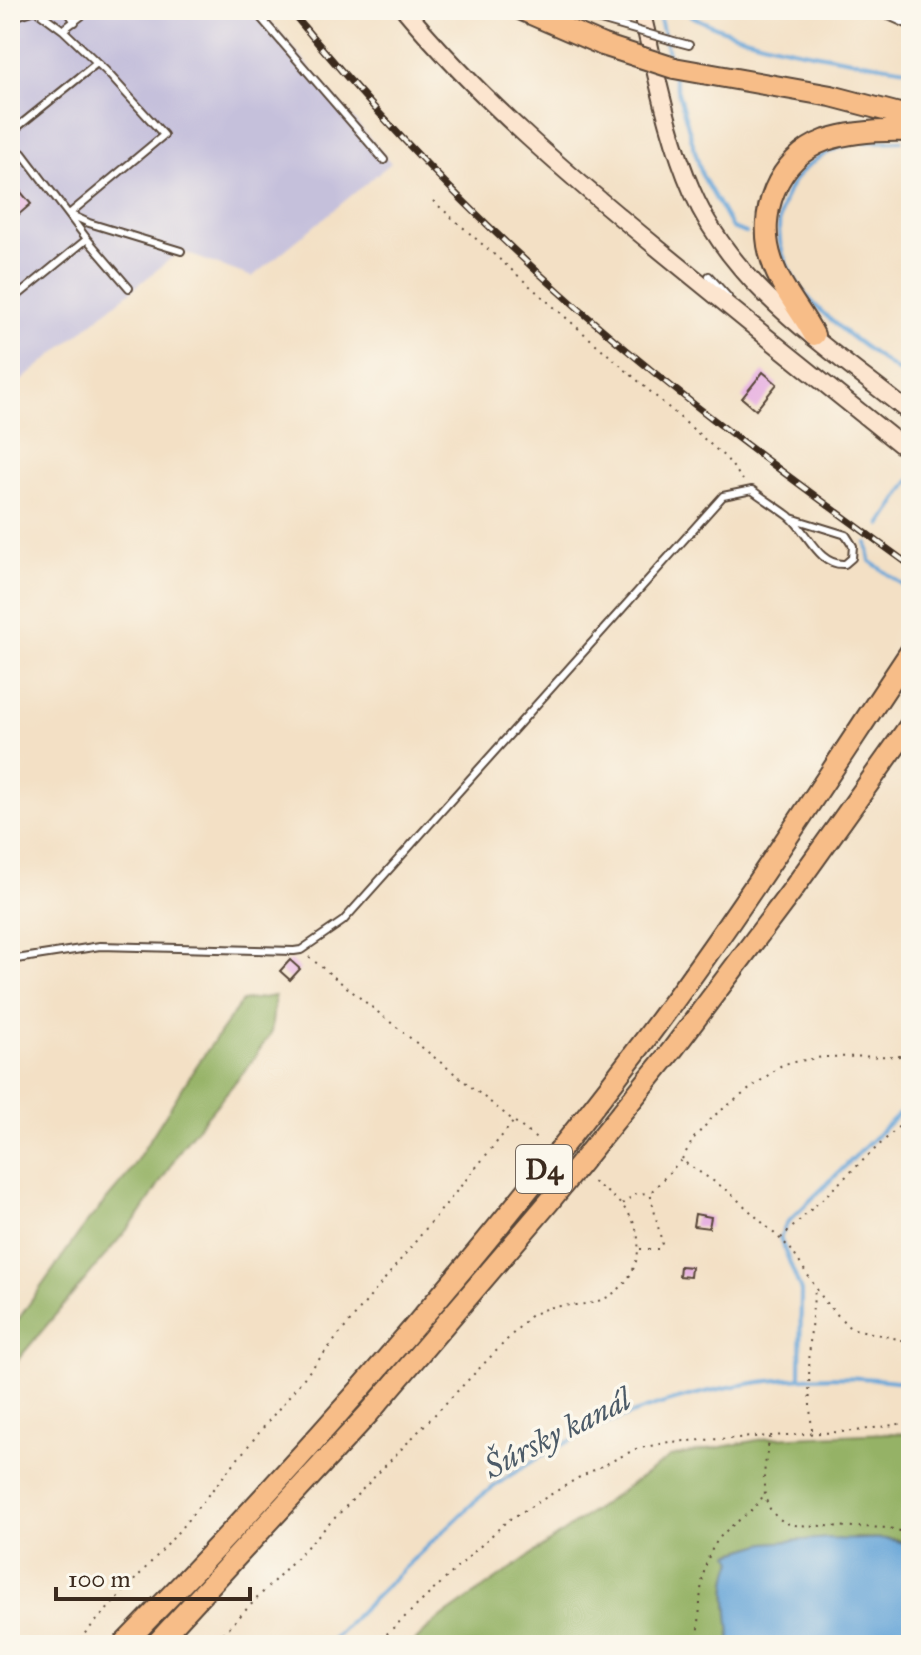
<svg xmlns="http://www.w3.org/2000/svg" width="921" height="1655" viewBox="0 0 921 1655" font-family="'IM FELL Great Primer',serif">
<rect width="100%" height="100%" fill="#fbf7ec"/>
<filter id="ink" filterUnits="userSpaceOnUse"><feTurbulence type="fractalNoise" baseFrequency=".0125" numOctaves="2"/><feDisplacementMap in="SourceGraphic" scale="16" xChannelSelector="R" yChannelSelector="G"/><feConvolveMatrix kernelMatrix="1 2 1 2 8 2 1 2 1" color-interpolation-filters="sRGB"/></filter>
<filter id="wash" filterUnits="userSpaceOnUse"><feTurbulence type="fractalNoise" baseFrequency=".006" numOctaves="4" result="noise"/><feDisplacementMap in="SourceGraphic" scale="32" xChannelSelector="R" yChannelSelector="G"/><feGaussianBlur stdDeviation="1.8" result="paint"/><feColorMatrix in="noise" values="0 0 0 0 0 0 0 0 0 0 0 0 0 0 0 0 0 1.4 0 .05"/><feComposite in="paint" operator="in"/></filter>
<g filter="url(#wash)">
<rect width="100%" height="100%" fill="#f3e0c5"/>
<path fill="#c5c0db" d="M10,10H261L391,163L252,277L180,251L10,390Z"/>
<path fill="#95b266" stroke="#686e42" stroke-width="2" d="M275,996L271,1033L247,1068L184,1144L141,1213L10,1369V1331L84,1226L126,1177L197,1065L242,1001Z
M891,1433L911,1434V1550L906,1543L896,1539L855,1538L845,1542L830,1538L766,1543L731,1553L734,1560C719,1585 731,1618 730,1645H411L435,1622L670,1457L768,1438Z"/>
<path fill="#66a5d8" stroke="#50687b" stroke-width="2" d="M830,1538C851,1544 897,1530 911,1550V1645H730C731,1617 720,1585 734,1560L730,1554L766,1543Z"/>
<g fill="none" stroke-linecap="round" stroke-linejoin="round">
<path stroke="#66a5d8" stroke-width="4" d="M658,10L669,58
M682,10C737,46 844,58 911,70
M673,75L702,175L732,228L746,233
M865,142L901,141
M849,144C821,153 796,169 785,198C753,282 855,338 911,381
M881,525L911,479
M867,543L870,561L911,591
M800,1377L801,1291L780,1238L786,1224L911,1102
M327,1645C367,1605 407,1564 449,1526C461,1515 472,1503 485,1493C605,1404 763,1361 911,1383"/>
</g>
<g id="blocks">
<path fill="#e5aae0" d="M10,179L31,204L10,222Z
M763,372L777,384L756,410L742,398Z
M290,960L300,969L290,980L280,971Z
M695,1214L711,1217L709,1228L693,1226Z
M680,1266L691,1267L690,1277L679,1276Z"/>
</g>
</g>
<g filter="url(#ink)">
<use href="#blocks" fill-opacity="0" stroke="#574537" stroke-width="2"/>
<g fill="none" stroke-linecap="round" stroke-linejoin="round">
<defs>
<path id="service" d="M67,10L75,22
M254,10L384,160
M574,10L597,19
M875,10L911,26
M10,18L36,10L63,30L89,10
M63,30L106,71L164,135L69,214L89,223L181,251
M670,40L689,45
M10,133L97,63
M10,151L22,153L87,239L129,288
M709,276L728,297
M10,302L87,239
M10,960L100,946L294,951L301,950L343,921L723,496L752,490C764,499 777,507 789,516C808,532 818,566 845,564L852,558L853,546L846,535L791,518"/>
<path id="secondary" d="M405,10C480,100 571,177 661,251C744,319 827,386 911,453
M641,10C656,70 667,134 692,191C734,289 831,349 911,414"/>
<path id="motorway" d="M522,10L603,45
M674,68L831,96L911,117
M814,335C801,310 781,289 772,261C756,215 777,158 826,140C853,131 883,130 911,131
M123,1645C310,1454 487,1249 648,1036C741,912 825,780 911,651
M155,1645L369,1413L549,1202L673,1049L791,892L911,724"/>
</defs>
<use href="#service" stroke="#574537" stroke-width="10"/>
<use href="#secondary" stroke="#574537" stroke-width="20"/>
<use href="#motorway" stroke="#574537" stroke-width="24"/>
<path stroke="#574537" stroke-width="2" stroke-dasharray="2 6" stroke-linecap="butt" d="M433,201L726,458L743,480
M309,957L539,1141
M682,1159L694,1138L715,1115L783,1064L823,1057L911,1056
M622,1204L635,1194L648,1193
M781,1238L911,1115
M640,1249H659L662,1243L650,1193L681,1160L727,1190L790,1248L826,1303L850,1328L911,1342
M812,1430C807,1382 809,1337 815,1289
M770,1437C764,1469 753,1513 792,1525L889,1528L911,1534
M74,1645L168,1544L514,1121
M212,1645L529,1317C557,1299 575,1310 601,1300C635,1287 650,1243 628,1213C619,1200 604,1190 591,1180
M375,1645L507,1521L578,1478L636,1449L669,1442L856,1431L911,1422
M698,1645C701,1609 696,1564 722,1535C735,1521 753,1513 763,1496"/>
<use href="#service" stroke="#fff" stroke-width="6"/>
<use href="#secondary" stroke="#fce5cf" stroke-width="16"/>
<use href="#motorway" stroke="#f7bd88" stroke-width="20"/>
<defs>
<path id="rail" d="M290,10C374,112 464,207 562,294C672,393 792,479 911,566"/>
</defs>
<use href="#rail" stroke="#3b2a1e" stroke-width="7"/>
<use href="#rail" stroke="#fbf7ec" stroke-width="4" stroke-dasharray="12" stroke-linecap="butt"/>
<defs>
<path id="service-bridge" d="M597,19L670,40"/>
<path id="motorway-bridge" d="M603,45L674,68"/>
</defs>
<use href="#service-bridge" stroke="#574537" stroke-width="10" stroke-linecap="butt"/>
<use href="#motorway-bridge" stroke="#574537" stroke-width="24" stroke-linecap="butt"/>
<use href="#service-bridge" stroke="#fff" stroke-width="6"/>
<use href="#motorway-bridge" stroke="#f7bd88" stroke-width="20"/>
</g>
</g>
<g text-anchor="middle" stroke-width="7" stroke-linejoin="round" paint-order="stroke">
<rect fill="#fbf7ec" stroke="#75685c" stroke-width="2" x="516" y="1145" width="56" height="48" rx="6"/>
<g font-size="28" font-weight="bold" fill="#3b2a1e">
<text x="544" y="1179">D4</text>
</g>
<g font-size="32" font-style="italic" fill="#4c5b68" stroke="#fbf7ec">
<text transform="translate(557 1433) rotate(-27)" y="11">Šúrsky kanál</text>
</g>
</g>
<rect width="921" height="1655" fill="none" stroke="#fbf7ec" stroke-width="40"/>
<path d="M56 1587v12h194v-12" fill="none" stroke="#3b2a1e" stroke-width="4"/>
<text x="68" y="1587" font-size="24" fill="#3b2a1e" stroke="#fbf7ec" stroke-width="6" paint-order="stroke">100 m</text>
</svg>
